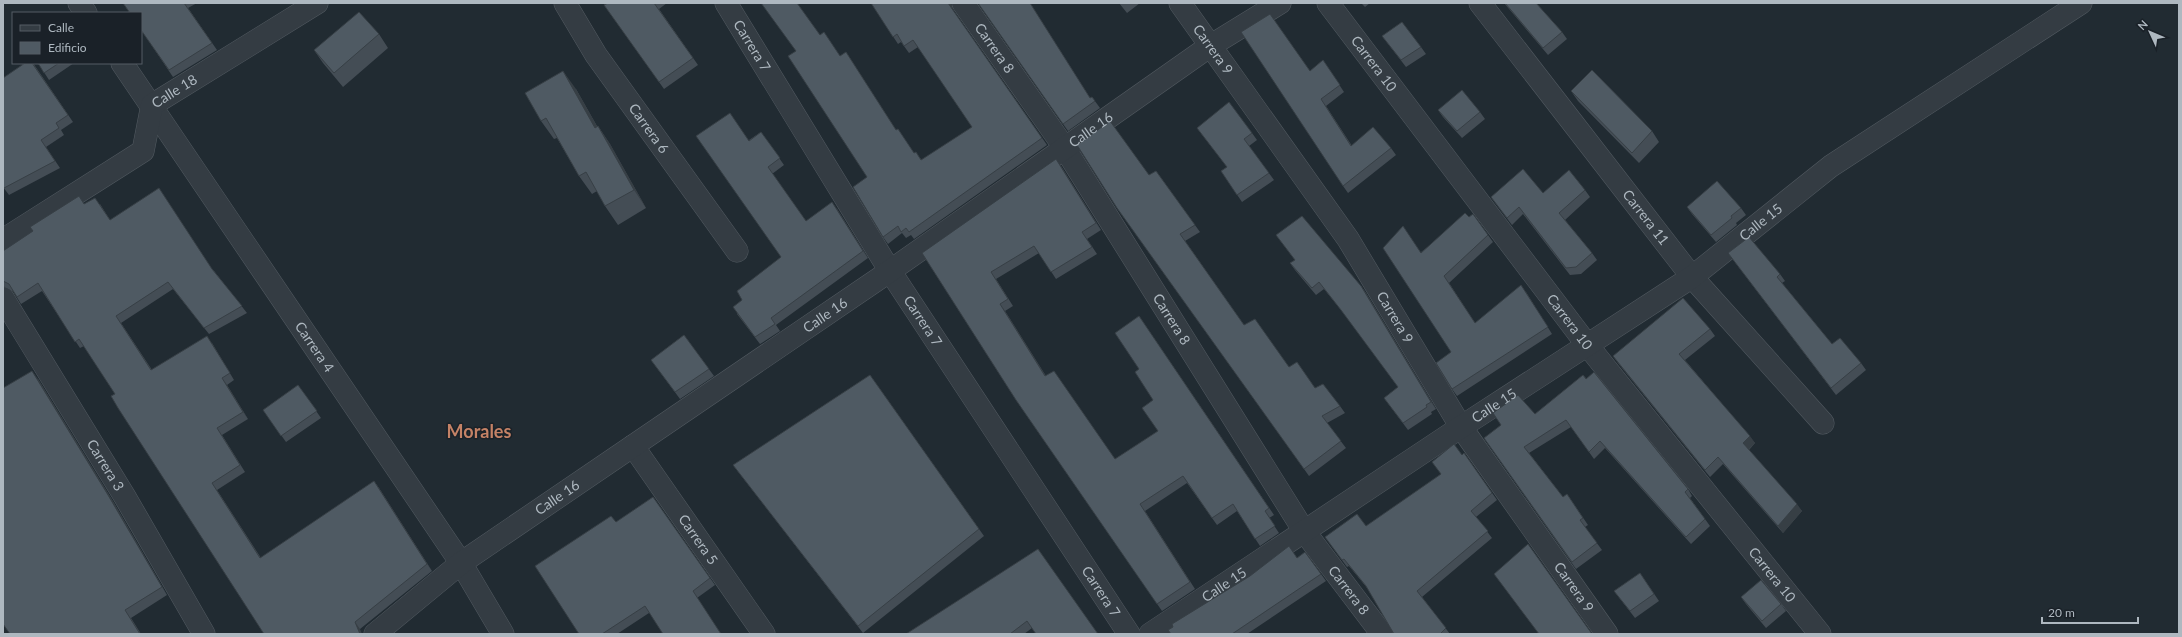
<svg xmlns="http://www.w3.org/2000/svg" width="2182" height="637" viewBox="0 0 2182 637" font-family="Lato,sans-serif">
<rect width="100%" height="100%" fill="#212b32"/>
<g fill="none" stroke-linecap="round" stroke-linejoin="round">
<defs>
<g id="minor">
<path d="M79,3L86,13"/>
<path id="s1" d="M565,3L596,55L737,251"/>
<path id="s2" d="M726,3L890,271L1129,634"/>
<path id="s3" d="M963,3L1064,147L1304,531L1382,634"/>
<path id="s4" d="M1180,3L1348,239L1461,427L1607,634"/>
<path id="s5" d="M1328,3L1588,346L1820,634"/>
<path id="s6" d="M1480,3L1692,277L1823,423"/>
<path id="s7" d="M122,63L461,563L503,634"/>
<path id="s8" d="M3,240L143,151L152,105L317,3"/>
<path id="s9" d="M3,298L125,497L204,634"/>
<path id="s10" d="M633,446L764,634"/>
<path id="s11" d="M375,634L461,563L890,271L1210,46L1280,3"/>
<path id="s12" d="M1150,634L1461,427L1692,277L1831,166L2081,3"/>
</g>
</defs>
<use href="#minor" stroke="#525a61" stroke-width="23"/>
<use href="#minor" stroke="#343c43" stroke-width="22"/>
</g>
<path fill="#444d55" d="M123,3H197L188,8L217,50L173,77Z
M608,3H667L659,9L698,65L664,89L604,5Z
M871,3L951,4L953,10L1047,145L914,239L911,235L906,238L902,233L888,244L883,237L867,177L820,35L840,56L846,52L896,130L898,129L914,153L922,160L972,127L918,47L909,53L901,42L898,44Z
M978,3H1030L1090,98L1092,97L1100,108L1068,131Z
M1119,3H1140L1127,13Z
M1361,3H1370L1365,7Z
M1504,3H1536L1562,32L1567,39L1548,55Z
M379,34L388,48L343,87L323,63L314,50Z
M1382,36L1421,47L1426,54L1406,67Z
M1323,60L1344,92L1326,106L1352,146L1391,148L1396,155L1348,193L1343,186L1310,71Z
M33,63L73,122L61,130L64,135L46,147L60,168L9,195L3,187Z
M38,63H74L49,80Z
M576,89L597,126H598L610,144L646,208L618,225L605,206L597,191L592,194L579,176L557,138L554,139L541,121Z
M1571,91L1652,131L1659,142L1639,163L1578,101Z
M1438,110L1480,112L1485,119L1462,138L1443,117Z
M1197,128L1252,133L1257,140L1249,146L1274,180L1242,202L1221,171L1227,167Z
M761,132L784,165L772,174L806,221L837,209L868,258L776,325L780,331L760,344L737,314L742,300L781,257L749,140Z
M1061,166L1101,230L1087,239L1097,254L1056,279L1039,253L996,279L1013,306L1005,311L1046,376L1115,459L1158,431L1153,400L1139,369V316L1274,515L1269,518L1279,533L1260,546L1237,511L1217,525L1187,483L1145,511L1195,589L1162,611L1016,400L922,253Z
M1156,171L1200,232L1185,241L1244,325L1289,367L1315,388L1340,406L1345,413L1327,423L1346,448L1309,476L1117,208L1149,175Z
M1585,190L1590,197L1565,220L1592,253L1597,260L1581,274L1570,275L1523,214L1512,225L1491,197L1543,193Z
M84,204H100L110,220L214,271L247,313L209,334L173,289L121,323L152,370L212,343L234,380L227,385L248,419L222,435L245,472L217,490L261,558L374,481L379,488L432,571L360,629L264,634L115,394L84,346L80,348L42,291L21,304L13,291L3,286V251Z
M1687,207L1741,208L1746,215L1736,223L1737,225L1716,242L1692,214Z
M1469,217L1488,235L1493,242L1449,283L1475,323L1526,292L1552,334L1457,396L1452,389L1451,352L1421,252Z
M1276,235L1361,286L1366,293L1436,409L1431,412L1432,414L1408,430L1384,398L1398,387L1346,316L1324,289L1316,295L1295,270L1290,263L1295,260Z
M1728,253L1780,274L1785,281L1782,283L1832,344L1861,363L1866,370L1836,395Z
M1710,329L1715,336L1685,360L1755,443L1749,450L1802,511L1783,533L1723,464L1710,477L1618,363L1613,356Z
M684,335L714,376L680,399L651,360Z
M870,375L984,536L863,633L733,465Z
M1583,375L1688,489L1692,496L1690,498L1710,526L1691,544L1605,448L1594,459L1571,427L1529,453L1563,497L1567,494L1588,525L1585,527L1602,550L1576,569L1484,438L1535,414Z
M38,379L114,503L167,595L131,618L141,634H10Z
M298,385L321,418L286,442L263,410Z
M1464,453L1497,500L1476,517L1492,538L1422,597L1450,634H1394L1368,589L1349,566L1347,567L1325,537L1366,526L1441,475Z
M653,497L715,585L697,598L649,613L617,634H579L616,522Z
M1038,549L1032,628L1024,634H906Z
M1297,558L1321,574L1326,581L1247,634H1171L1173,627Z
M1640,573L1659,601L1635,618L1614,591Z
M1741,597L1781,604L1786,611L1766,628L1746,604Z"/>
<path fill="#373f45" d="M948,3H951V4L953,10Z
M563,71L576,89L608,146L595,128Z
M598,126L610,144L646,208L634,190Z
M1056,159L1061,166L1101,230L1096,223Z
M832,202L837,209L868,258L863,251Z
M1361,286L1366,293L1436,409L1431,402Z
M1000,304L1005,311L1050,383L1045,376Z
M32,371L38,379L114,503L167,595L162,587Z
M222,378L227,385L248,419L243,412Z
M1750,436L1755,443L1748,450L1743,443Z
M374,481L379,488L432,571L427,564Z
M1797,504L1802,511L1783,533L1778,526Z
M355,622L360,629L362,634H360Z"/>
<path fill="#4f5a63" stroke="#373f45" d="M123,3H184L212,43L169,70L141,30V13H130Z
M608,3H654L693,58L659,82L604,5Z
M761,3H797L820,35L824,32L840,56L846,52L896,130L898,129L914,153L916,152L921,160L972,127L913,40L904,46L897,34L893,37L871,3H948L1042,138L909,232L906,228L901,232L898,226L883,237L853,187L867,177L788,56L796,51Z
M978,3H1030L1090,98L1092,97L1095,101L1063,124Z
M1505,3H1536L1562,32L1543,48Z
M359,12L379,34L334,73L314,50Z
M1270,14L1310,71L1323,60L1340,85L1321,99L1351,146L1373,127L1391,148L1343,186L1241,32Z
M1402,22L1421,47L1401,60L1382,36Z
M25,63H32L68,115L56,123L59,128L41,140L55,161L4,188L3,187V78Z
M38,63H59L44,73Z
M1592,70L1652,131L1632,153L1571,91Z
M563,71L595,128L598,126L634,190L605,206L586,172L579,176L546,118L541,121L525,93Z
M1462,90L1480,112L1457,131L1438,110Z
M1229,102L1252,133L1244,139L1269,173L1237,195L1221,171L1227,167L1197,128Z
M730,113L749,141L761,132L780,158L768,167L806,221L832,202L863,251L771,318L775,324L755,337L733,307L742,300L737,291L781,257L696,136Z
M1110,121L1149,175L1156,171L1195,225L1180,234L1244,325L1255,319L1289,367L1297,362L1315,388L1323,384L1340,406L1322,416L1341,441L1304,469L1117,208L1077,145Z
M1056,159L1096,223L1082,232L1092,247L1051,272L1034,246L991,272L1008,299L1000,304L1045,376L1054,371L1115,459L1158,431L1142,408L1153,400L1135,372L1139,369L1115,333L1139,316L1269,508L1265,511L1275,526L1255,539L1233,504L1212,518L1183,476L1140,504L1190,582L1157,604L1016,400L922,253Z
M1523,169L1543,193L1569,170L1585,190L1559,213L1592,253L1576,267L1566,268L1519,207L1507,218L1491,197Z
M1717,181L1741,208L1731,216L1732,218L1711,235L1687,207Z
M159,188L212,269L242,306L204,328L168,282L116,316L151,370L207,336L230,373L222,378L243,412L217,428L240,465L212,483L260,558L374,481L427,564L355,622L360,634H264L118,408L111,396L115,394L79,339L75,342L38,283L17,297L9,284L3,281V251L33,231L30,227L79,196L84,204L95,198L110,220Z
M1465,213L1469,217L1473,214L1488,235L1444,276L1475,323L1521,285L1548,327L1452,389L1436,363L1451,352L1383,248L1403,226L1421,253Z
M1302,216L1361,286L1431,402L1426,405L1427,407L1403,423L1384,398L1398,387L1341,310L1319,282L1312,288L1290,263L1295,260L1276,235Z
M1749,237L1780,274L1777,277L1832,344L1840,338L1861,363L1831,388L1728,253Z
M1683,298L1710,329L1679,354L1750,436L1743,443L1797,504L1778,526L1718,457L1705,470L1613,356Z
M684,335L709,369L675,392L651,360Z
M32,371L108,495L162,587L125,610L140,634H10L3,624V388Z
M1594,372L1688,489L1685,492L1705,519L1686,537L1600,441L1589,452L1566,420L1524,447L1563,497L1567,494L1583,518L1580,520L1597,543L1572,562L1484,438L1501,425L1493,413L1518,395L1535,414L1583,375L1586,379Z
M870,375L979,529L858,626L733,465Z
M298,385L317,411L281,436L263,410Z
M1454,444L1462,455L1464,453L1492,493L1471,511L1488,531L1417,591L1446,628L1441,633V634H1394L1366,586L1344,559L1342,560L1325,537L1357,514L1366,526L1441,474L1432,462Z
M653,497L710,578L693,591L721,634H663L645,606L602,634H579L535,566L611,516L616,522Z
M1528,544L1592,634H1539L1494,574Z
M1289,546L1297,558L1305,552L1321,574L1232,634H1171L1168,630L1173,627L1172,624L1250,576Z
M1038,549L1098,634H1036L1027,621L1010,634H906Z
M1640,573L1654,594L1630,611L1614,591Z
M1761,580L1781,604L1762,621L1741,597Z"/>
<g text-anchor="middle" stroke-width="3" stroke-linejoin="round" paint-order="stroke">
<g font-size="14" fill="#aeb8c0" stroke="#1a2128">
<text dy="5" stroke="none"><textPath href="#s2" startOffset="50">Carrera 7</textPath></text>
<text dy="5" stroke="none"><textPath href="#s3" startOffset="55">Carrera 8</textPath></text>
<text dy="5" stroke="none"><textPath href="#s4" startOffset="57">Carrera 9</textPath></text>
<text dy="5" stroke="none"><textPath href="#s5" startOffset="76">Carrera 10</textPath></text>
<text dy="5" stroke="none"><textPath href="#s8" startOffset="239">Calle 18</textPath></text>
<text dy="5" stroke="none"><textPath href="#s1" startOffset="151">Carrera 6</textPath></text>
<text dy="5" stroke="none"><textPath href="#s11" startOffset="876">Calle 16</textPath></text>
<text dy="5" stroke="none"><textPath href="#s6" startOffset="271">Carrera 11</textPath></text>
<text dy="5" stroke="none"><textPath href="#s12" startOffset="737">Calle 15</textPath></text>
<text dy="5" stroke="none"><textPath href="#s11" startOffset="552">Calle 16</textPath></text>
<text dy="5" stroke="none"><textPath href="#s4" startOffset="381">Carrera 9</textPath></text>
<text dy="5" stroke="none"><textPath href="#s3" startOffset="379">Carrera 8</textPath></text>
<text dy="5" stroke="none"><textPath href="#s2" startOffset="374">Carrera 7</textPath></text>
<text dy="5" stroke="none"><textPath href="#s5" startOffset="400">Carrera 10</textPath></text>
<text dy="5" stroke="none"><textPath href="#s7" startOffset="343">Carrera 4</textPath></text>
<text dy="5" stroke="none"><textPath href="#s12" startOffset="413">Calle 15</textPath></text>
<text dy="5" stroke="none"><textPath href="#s9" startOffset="196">Carrera 3</textPath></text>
<text dy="5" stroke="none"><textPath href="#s11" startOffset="228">Calle 16</textPath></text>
<text dy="5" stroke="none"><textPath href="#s10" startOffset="114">Carrera 5</textPath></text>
<text dy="5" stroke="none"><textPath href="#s5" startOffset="724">Carrera 10</textPath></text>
<text dy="5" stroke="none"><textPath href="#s12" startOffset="89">Calle 15</textPath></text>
<text dy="5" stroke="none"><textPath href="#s4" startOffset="705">Carrera 9</textPath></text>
<text dy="5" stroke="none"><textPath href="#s3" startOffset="703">Carrera 8</textPath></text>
<text dy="5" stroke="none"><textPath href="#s2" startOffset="698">Carrera 7</textPath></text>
</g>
<g font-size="18" font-weight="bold" fill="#c48266" stroke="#1a2128">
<text x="479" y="438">Morales</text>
</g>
</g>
<rect width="2182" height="637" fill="none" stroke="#aeb8c0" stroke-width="8"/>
<rect x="12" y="12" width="130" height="52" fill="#1a2128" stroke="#555d65"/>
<rect x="20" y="25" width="20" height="6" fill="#343c43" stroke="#555d65"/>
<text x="48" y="32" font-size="12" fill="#aeb8c0">Calle</text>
<rect x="20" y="42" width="20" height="12" fill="#4f5a63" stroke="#555d65"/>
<text x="48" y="52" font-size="12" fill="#aeb8c0">Edificio</text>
<g transform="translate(2150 32) rotate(314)" stroke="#1a2128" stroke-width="3" paint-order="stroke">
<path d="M0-3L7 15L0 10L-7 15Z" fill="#aeb8c0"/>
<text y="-6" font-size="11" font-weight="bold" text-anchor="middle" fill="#aeb8c0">N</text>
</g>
<path d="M2042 617v6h96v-6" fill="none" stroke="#aeb8c0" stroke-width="2"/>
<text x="2048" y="617" font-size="12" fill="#aeb8c0" stroke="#1a2128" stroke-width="3" paint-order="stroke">20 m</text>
</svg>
